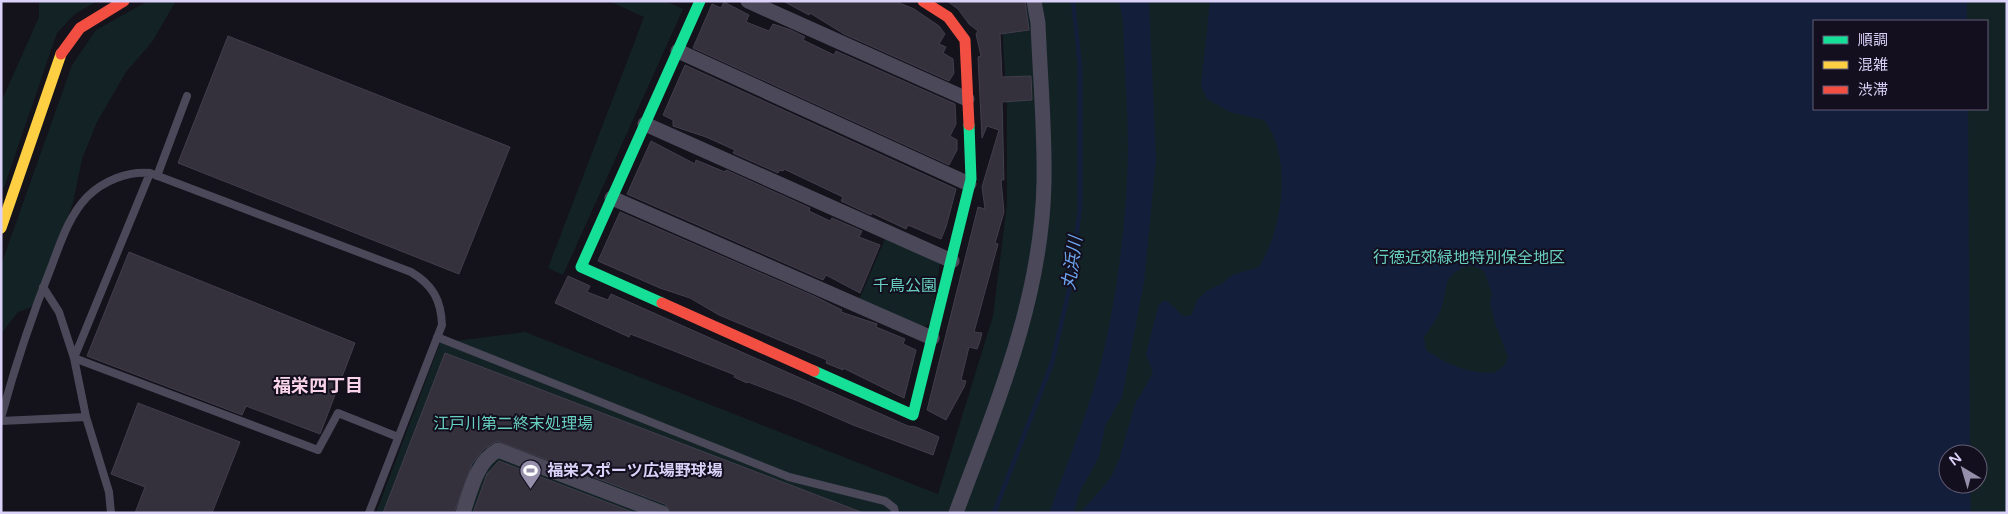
<svg xmlns="http://www.w3.org/2000/svg" width="2008" height="514" viewBox="0 0 2008 514" font-family="'Varela Round','Noto Sans JP',sans-serif">
<rect width="100%" height="100%" fill="#14121a"/>
<path fill="#132325" fill-rule="evenodd" d="M39,1H97L75,14L57,33L1,196V102L39,17Z
M148,1H176L152,42L126,72L97,122L82,159L73,203L34,306L18,312L1,334V265L72,65L96,30Z
M609,1H666L683,9L563,275L548,268L644,17Z
M996,1H2007V513H376L440,343L525,332L938,494L993,316L1007,204V107L1002,26ZM1814,21H1987V109H1814ZM1948,454H1978V484H1948Z
M885,239L940,263L931,323L922,328L858,302Z"/>
<path fill="#131e3b" fill-rule="evenodd" d="M1119,1H1149L1156,160L1144,282L1122,397L1105,426L1099,457L1080,491L1074,512H1081L1110,479L1119,460L1135,404L1153,373L1146,354L1159,304L1166,300L1183,316L1192,315L1197,300L1207,291L1223,283L1232,275L1259,267C1283,229 1293,157 1264,120L1230,112L1207,99L1201,86L1210,1H1967V21H1814V109H1968L1970,454H1948V484H1970L1971,513H1049C1068,461 1090,408 1103,355C1118,289 1127,218 1128,151C1128,108 1124,65 1123,22ZM1465,267L1474,266L1484,271L1492,293L1490,304L1495,323L1508,357L1504,366L1494,373C1469,374 1446,364 1426,350L1424,337C1430,328 1437,319 1441,309C1449,289 1440,277 1465,267Z"/>
<g fill="none" stroke-linecap="round" stroke-linejoin="round">
<path stroke="#131e3b" stroke-width="4.5" d="M994,513L1052,363L1070,286L1080,207V66L1073,1"/>
</g>
<path fill="#34303c" stroke="#423e4d" d="M783,1H895L914,9L939,26L945,34L939,44L946,47L943,53L953,59L954,73L949,81L844,34L810,13L809,15Z
M947,1H1025L1029,30L1000,34L1002,77L1031,76L1032,100L1002,102L1004,180H1001L1004,212L995,243L998,244L974,332L982,333L979,344L977,349L969,347L961,380L966,381L964,387L946,420L927,410L978,207L985,209L982,187L999,130L987,126L982,138L978,57L981,56L976,34L978,31L969,24L958,9Z
M724,2L749,15L746,22L769,31L773,24L791,30L805,37L803,40L834,55L836,51L955,104L956,124L950,136L957,140V150L949,165L693,48L712,4L721,8Z
M228,36L510,147L459,274L178,163Z
M685,65L956,189L946,227L941,239L908,225L906,229L872,213L871,215L841,201L843,197L784,169L783,171L780,170L778,173L733,153L735,150L706,137L673,126V120L663,115Z
M651,141L695,164L696,160L725,172L726,170L810,208L809,211L830,221L832,218L862,231L859,237L880,245L860,293L826,275L823,280L627,194Z
M620,212L816,297L842,310L841,312L877,324L876,327L905,339L903,344L916,350L904,398L843,368V370L826,363L827,360L719,315L690,298L660,288L598,261Z
M129,252L355,343L320,434L246,406L242,415L87,356Z
M568,276L590,286L587,292L608,300L611,294L908,426L916,427L939,437L933,455L853,425L798,401L748,382L747,383L734,377L735,375L641,338L630,334L629,337L555,303Z
M445,353L861,512V513H671L665,504L497,441L484,449L472,464L454,513H383Z
M138,403L240,442L212,513H135L145,487L111,474Z
M499,461L635,513H473L487,474Z"/>
<g fill="none" stroke-linecap="round" stroke-linejoin="round">
<path stroke="#4b485a" stroke-width="8" d="M150,173L74,358L318,450L338,413L398,437
M157,176L187,96
M43,287L59,312L74,358L86,417L109,492L111,513
M437,337L789,477L885,501L894,508L895,513
M1,418C15,366 32,315 52,265C61,241 69,216 87,197C103,181 127,171 150,173L411,272C433,285 441,300 442,325L369,513
M1,421L86,417"/>
<path stroke="#4b485a" stroke-width="15" d="M748,1L967,99
M678,51L969,184
M645,124L952,261
M612,198L932,338
M463,513C471,490 476,462 498,450L662,513
M956,513C996,405 1042,299 1044,182C1045,129 1040,76 1038,23L1034,1"/>
<path stroke="#16e098" stroke-width="11" d="M662,303L581,267L700,1
M814,371L913,415L971,179L969,125"/>
<path stroke="#ffcf43" stroke-width="11" d="M1,228L61,54"/>
<path stroke="#f24e42" stroke-width="11" d="M923,1L948,17L965,40L969,125
M61,54L80,28L124,1
M662,303L814,371"/>
</g>
<defs>
<symbol id="stadium-pin" viewBox="-11 -11 22 30"><path d="M0 17L-7.5 6A9.5 9.5 0 1 1 7.5 6Z" fill="#958fab" stroke="#130f1e"/><path d="M0-5a6.5 5 0 1 0 0 10a6.5 5 0 1 0 0-10ZM-3.5-1.8h7v3.6h-7Z" fill="#fff"/></symbol>
</defs>
<g fill-rule="evenodd">
<use href="#stadium-pin" x="518" y="458" width="25" height="34"/>
</g>
<g text-anchor="middle" stroke-width="4" stroke-linejoin="round" paint-order="stroke">
<g font-size="16" fill="#68cfc0" stroke="#130f1e">
<text x="1469" y="263">行徳近郊緑地特別保全地区</text>
<text x="905" y="291">千鳥公園</text>
<text x="513" y="429">江戸川第二終末処理場</text>
</g>
<g font-size="16" font-weight="bold" fill="#dbd2f9" stroke="#130f1e" text-anchor="start">
<text x="547" y="476">福栄スポーツ広場野球場</text>
</g>
<g font-size="18" font-style="italic" fill="#6da4ec" stroke="#130f1e">
<text transform="translate(1072 263) rotate(-82)" y="6">丸浜川</text>
</g>
<g font-size="18" font-weight="bold" fill="#f9d4e8" stroke="#130f1e">
<text x="318" y="392">福栄四丁目</text>
</g>
</g>
<rect width="2008" height="514" fill="none" stroke="#dbd2f9" stroke-width="5"/>
<rect x="1813" y="20" width="175" height="90" fill="#130f1e" stroke="#635d76"/>
<rect x="1823" y="36" width="25" height="8" fill="#16e098" stroke="#635d76"/>
<text x="1858" y="45" font-size="15" fill="#dbd2f9">順調</text>
<rect x="1823" y="61" width="25" height="8" fill="#ffcf43" stroke="#635d76"/>
<text x="1858" y="70" font-size="15" fill="#dbd2f9">混雑</text>
<rect x="1823" y="86" width="25" height="8" fill="#f24e42" stroke="#635d76"/>
<text x="1858" y="95" font-size="15" fill="#dbd2f9">渋滞</text>
<g transform="translate(1963 469) rotate(322)"><circle r="24" fill="#130f1e" stroke="#635d76"/>
<path d="M0-4L9 19L0 12L-9 19Z" fill="#958fab"/>
<text y="-8" font-size="14" font-weight="bold" text-anchor="middle" fill="#dbd2f9">N</text>
</g>
</svg>
